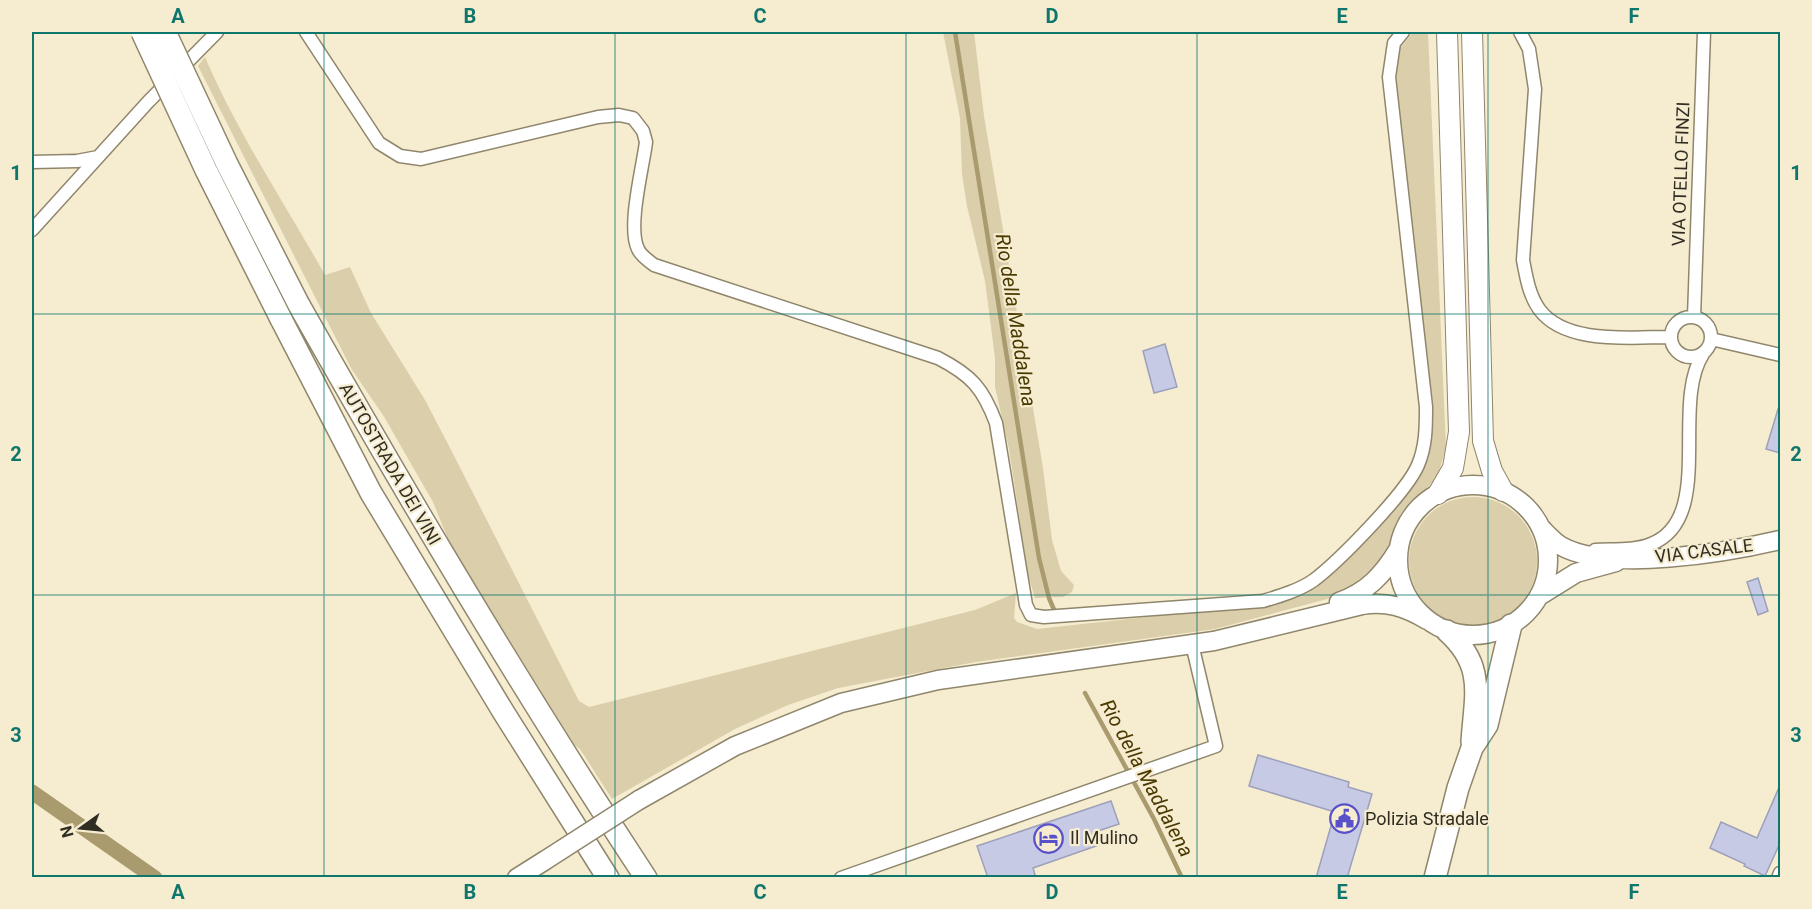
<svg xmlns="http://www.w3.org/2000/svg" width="1812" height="909" viewBox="0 0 1812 909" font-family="Roboto,sans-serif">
<rect width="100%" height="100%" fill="#f6ecd0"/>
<path fill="#daceab" d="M943,32H974L984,116L1043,468L1052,540L1061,571L1074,585L1072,592L1063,597L1035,598L1028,575L1009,449L995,387V358L985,281L967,206L962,174L960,118Z
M1413,32H1428L1446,448L1437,478L1401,514L1384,560L1369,580L1342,595L1215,629L976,662L838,688L788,705L735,729L612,799L580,749L566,739L458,564L433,502L383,415L352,370L198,66L205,57C238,134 284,202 325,275L350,267L371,313L425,400L448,444L579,701L589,707L975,610L1016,593L1014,618L1017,622L1037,629L1256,605L1312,587L1328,577L1409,489L1432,419L1396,79L1398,51Z
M1409 561a64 64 0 1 1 128 0a64 64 0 1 1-128 0Z"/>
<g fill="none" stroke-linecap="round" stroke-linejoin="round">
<path stroke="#aa9b6f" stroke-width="4.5" d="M955,32L1039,558L1049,598L1055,612
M1085,693L1154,819L1182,878"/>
<path stroke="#aa9b6f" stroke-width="15" d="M32,792L155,878"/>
</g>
<path fill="#c7cae5" stroke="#9da0ba" stroke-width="1.5" d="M1165,344L1177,387L1154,393L1143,351Z
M1778,409L1780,410V453L1766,449Z
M1758,578L1768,611L1758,615L1747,582Z
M1258,755L1349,782L1348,787L1372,794L1347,878H1316L1335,812L1249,786Z
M1780,785V843L1765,876L1744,866L1745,864L1710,848L1721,822L1757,838Z
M1111,801L1119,824L1095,832L1099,845L1033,868L1036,878H988L977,846Z"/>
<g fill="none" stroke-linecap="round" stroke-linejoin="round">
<defs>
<path id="minor" d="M306,32L379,143L400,156L421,159L598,117L619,115L633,118L643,131L646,142C643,167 627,227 638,249C641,256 648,260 654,265L938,358C971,375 983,388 996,423L1026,605L1031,615L1044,617L1263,601C1280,596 1300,590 1314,580C1339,561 1406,493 1418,465C1426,446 1426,427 1426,407L1389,77L1394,43L1403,32
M1520,32L1529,49L1535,89L1523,260C1526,276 1529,295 1539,309C1565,345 1631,337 1670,337
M32,162L77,161L98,157
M32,230L148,102L217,32
M1671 337a20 20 0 1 1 40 0a20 20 0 1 1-40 0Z
M1694,317L1704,32
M1711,339L1780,355
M1595,550C1613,549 1634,551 1651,544C1716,519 1670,405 1703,354
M841,878L1216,746L1192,644
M1778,878L1780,873"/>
<path id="primary" d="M1398 560a75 75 0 1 1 150 0a75 75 0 1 1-150 0Z
M1541,528C1547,534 1554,542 1561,546C1609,573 1729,552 1780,540
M1539,596L1576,573L1616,562
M1339,602C1367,592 1383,575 1398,550
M639,800L735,746L841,703L938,680L1214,641L1362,605C1387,601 1405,607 1427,620
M517,878L544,861"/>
<path id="trunk" d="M1472,32L1483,441L1492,471L1503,491
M1438,494L1453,468L1459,432L1447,32"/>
<path id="motorway" d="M299,305C409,500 523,691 646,878
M281,319L371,493L504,713L608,878
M1447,631C1486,666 1475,695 1472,742
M1435,878L1458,788L1472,748L1487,725L1511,625"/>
</defs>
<use href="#minor" stroke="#8f866c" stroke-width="15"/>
<use href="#primary" stroke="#8f866c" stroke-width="21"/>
<use href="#trunk" stroke="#8f866c" stroke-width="22"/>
<use href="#motorway" stroke="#8f866c" stroke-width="24"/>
<use href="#minor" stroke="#fff" stroke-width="12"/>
<use href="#primary" stroke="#fff" stroke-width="18"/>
<use href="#trunk" stroke="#fff" stroke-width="20"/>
<use href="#motorway" stroke="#fff" stroke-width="21"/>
<defs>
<path id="primary-bridge" d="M544,861L639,800"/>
<path id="motorway-bridge" d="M142,32L206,170L281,319
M165,32L227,164L299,305"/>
</defs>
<use href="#primary-bridge" stroke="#8f866c" stroke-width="21" stroke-linecap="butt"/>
<use href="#motorway-bridge" stroke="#8f866c" stroke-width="24" stroke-linecap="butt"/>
<use href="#primary-bridge" stroke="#fff" stroke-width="18"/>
<use href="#motorway-bridge" stroke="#fff" stroke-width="21"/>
</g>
<path fill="none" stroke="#0f766e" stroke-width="1.5" stroke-opacity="0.55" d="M324,32V878M615,32V878M906,32V878M1197,32V878M1488,32V878M32,314H1780M32,595H1780"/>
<defs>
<symbol id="civic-ring" viewBox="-11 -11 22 22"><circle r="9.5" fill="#f6ecd0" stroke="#5951c9" stroke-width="1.5"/><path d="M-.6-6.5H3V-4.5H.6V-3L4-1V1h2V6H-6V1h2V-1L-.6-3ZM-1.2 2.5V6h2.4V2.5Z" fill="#5951c9"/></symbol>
<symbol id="hotel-ring" viewBox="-11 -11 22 22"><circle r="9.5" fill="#f6ecd0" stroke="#5951c9" stroke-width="1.5"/><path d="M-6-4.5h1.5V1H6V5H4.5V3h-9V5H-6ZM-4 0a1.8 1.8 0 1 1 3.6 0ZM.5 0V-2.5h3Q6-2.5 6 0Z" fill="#5951c9"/></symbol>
</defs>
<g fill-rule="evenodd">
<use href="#civic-ring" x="1328" y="802" width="33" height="33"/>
<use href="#hotel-ring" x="1032" y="822" width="33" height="33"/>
</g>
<g text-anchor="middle" stroke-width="4.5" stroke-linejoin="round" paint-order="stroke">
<g font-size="18" fill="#302d22" stroke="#f6ecd0">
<text transform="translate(1681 174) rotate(-88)" y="6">VIA OTELLO FINZI</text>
<text transform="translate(390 464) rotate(60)" y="6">AUTOSTRADA DEI VINI</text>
<text transform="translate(1704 551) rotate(-7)" y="6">VIA CASALE</text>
</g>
<g font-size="18" fill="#302d22" stroke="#f6ecd0" text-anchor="start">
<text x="1365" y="825">Polizia Stradale</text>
<text x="1070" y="844">Il Mulino</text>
</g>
<g font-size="20" font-style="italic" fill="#4a3900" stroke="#f6ecd0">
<text transform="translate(1016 320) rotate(81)" y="7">Rio della Maddalena</text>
<text transform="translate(1147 778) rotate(62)" y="7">Rio della Maddalena</text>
</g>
</g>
<rect width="1812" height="909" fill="none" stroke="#f6ecd0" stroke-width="66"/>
<g transform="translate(81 828) rotate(255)" stroke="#f6ecd0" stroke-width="4.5" paint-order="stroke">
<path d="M0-4.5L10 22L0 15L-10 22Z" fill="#302d22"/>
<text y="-9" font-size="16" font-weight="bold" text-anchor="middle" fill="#302d22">N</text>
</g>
<rect x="33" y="33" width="1746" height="843" fill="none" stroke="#0f766e" stroke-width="2"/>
<g font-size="20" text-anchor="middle" font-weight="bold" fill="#0f766e">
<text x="178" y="23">A</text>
<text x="470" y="23">B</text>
<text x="760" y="23">C</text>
<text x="1052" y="23">D</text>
<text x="1342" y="23">E</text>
<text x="1634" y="23">F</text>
<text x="16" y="180">1</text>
<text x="1796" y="180">1</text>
<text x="16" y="461">2</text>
<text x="1796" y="461">2</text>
<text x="16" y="742">3</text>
<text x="1796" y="742">3</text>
<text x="178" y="899">A</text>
<text x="470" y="899">B</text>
<text x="760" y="899">C</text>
<text x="1052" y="899">D</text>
<text x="1342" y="899">E</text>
<text x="1634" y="899">F</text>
</g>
</svg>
